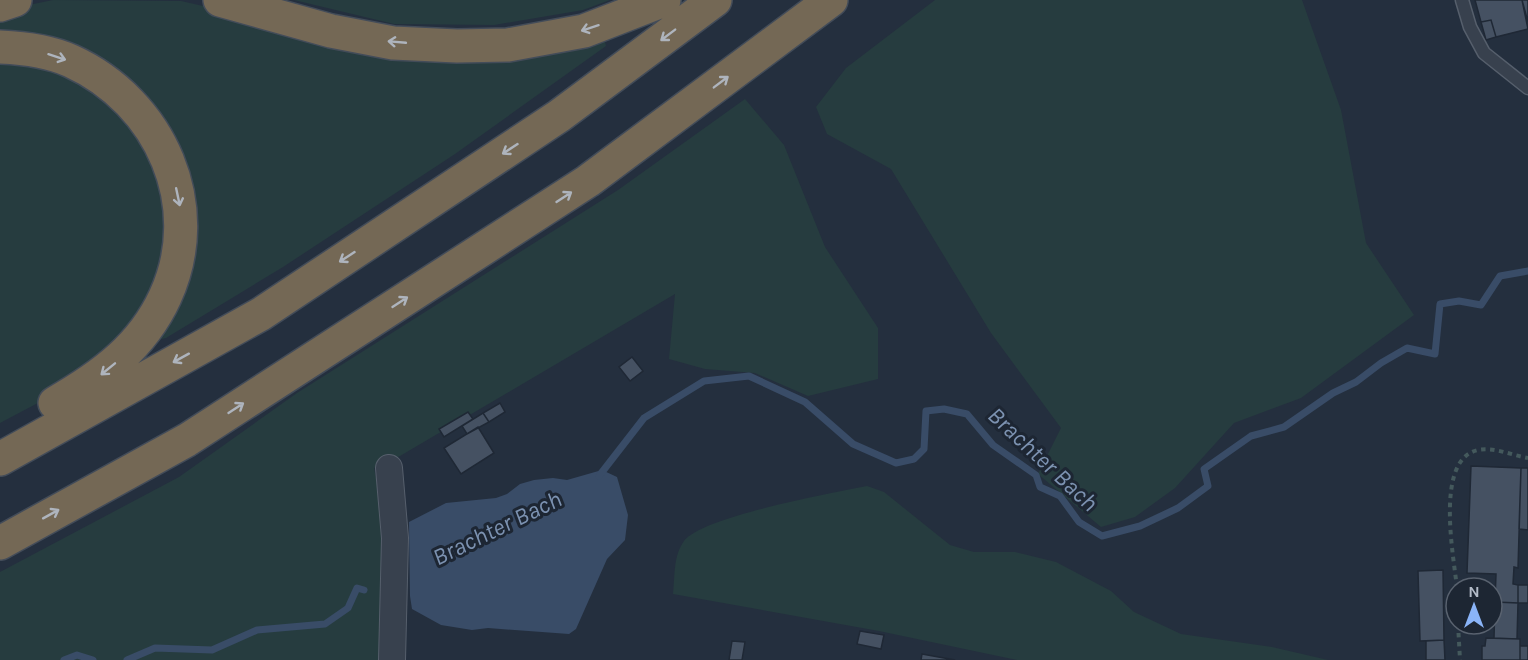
<svg xmlns="http://www.w3.org/2000/svg" width="1528" height="660" viewBox="0 0 1528 660" font-family="Karla,sans-serif">
<rect width="100%" height="100%" fill="#242f3e"/>
<path fill="#263c3f" d="M53,0L181,1L247,16L339,42L603,33L606,46L455,154L283,267L166,338L153,341L171,311L167,134L0,37V14L14,8Z
M294,0H610L583,10L494,25L394,24Z
M935,0H1302L1341,110L1366,243L1414,315L1301,398L1234,423L1175,488L1135,517L1101,527L1038,474L1061,428L991,333L891,169L827,134L816,107L846,68Z
M0,58L70,72L112,99L156,155L170,231L145,320L89,376L0,423Z
M745,99L784,145L825,247L878,328V379L808,396L755,373L705,369L669,359L675,294L400,456L374,468L387,533L386,660H0V572L179,477L297,393L618,190Z
M867,486L884,492L950,545L974,552H1015L1056,562L1111,591L1134,612L1181,634L1272,647L1328,660H1017L879,631L673,594C675,577 673,556 684,541C703,516 833,493 867,486Z"/>
<path fill="#394c67" d="M602,470L617,477L628,515L625,540L607,559L576,629L569,634L488,628L472,630L441,625L412,609L410,596L409,522L446,503L496,498L507,494L520,484L534,480L553,478L567,480Z"/>
<g fill="none" stroke-linecap="round" stroke-linejoin="round">
<path stroke="#394c67" stroke-width="7" d="M599,476L644,418L704,381L749,376L805,402L853,444L896,463L914,459L924,449L926,411L944,409L967,414L993,445L1036,475L1040,487L1060,496L1079,522L1102,536L1140,526L1178,508L1208,486L1204,469L1251,436L1284,427L1333,393L1356,382L1381,363L1407,348L1435,354L1440,304L1459,301L1481,305L1500,276L1528,271
M64,660L77,655L93,660
M127,660L155,648L212,650L257,630L325,624L348,608L357,588L364,590"/>
</g>
<path fill="#455162" stroke="#1f2835" stroke-width="1.5" d="M1475,0H1522L1528,29L1496,37L1491,20L1481,22Z
M1522,0H1528V22Z
M1491,20L1496,37L1486,40L1481,22Z
M632,357L643,371L630,381L619,367Z
M500,403L505,412L489,422L483,413Z
M468,412L473,419L444,437L439,429Z
M483,413L489,422L467,434L462,426Z
M478,427L494,453L461,474L444,448Z
M1471,466L1521,468L1518,568L1514,567L1513,584L1518,585V603L1495,602L1496,574L1467,573Z
M1521,468H1528V530L1519,529Z
M1443,570L1444,640L1420,641L1418,571Z
M1518,585H1528V603H1518Z
M1495,602L1518,603L1517,639L1494,638Z
M860,631L884,635L881,649L857,644Z
M1486,638L1520,639V660H1482V646H1485Z
M1444,640L1445,660H1426V641Z
M732,641L745,642L742,660H729Z
M1520,646H1528V660H1520Z
M922,654L955,660H921Z"/>
<g fill="none" stroke-linecap="round" stroke-linejoin="round">
<defs>
<path id="lane" d="M1462,0L1470,27L1484,53L1528,88"/>
<path id="street" d="M389,468L395,538L392,660"/>
<path id="highway" d="M220,0L331,31L393,43L457,46L508,45L584,31L664,0
M0,5L15,0
M0,47C24,48 49,51 71,61C161,102 207,206 165,297C142,347 102,376 55,403
M0,459L261,314L559,116L715,0
M0,543L187,440L588,181L831,0"/>
</defs>
<use href="#lane" stroke="#565f6c" stroke-width="15"/>
<use href="#street" stroke="#565f6c" stroke-width="28"/>
<use href="#highway" stroke="#434c59" stroke-width="36"/>
<path stroke="#44595c" stroke-width="4" stroke-dasharray="4.5 4.5" stroke-linecap="butt" d="M1457,588C1454,558 1434,459 1478,450C1495,447 1511,455 1528,458
M1458,624L1460,660"/>
<use href="#lane" stroke="#38414e" stroke-width="12"/>
<use href="#street" stroke="#38414e" stroke-width="26"/>
<use href="#highway" stroke="#746855" stroke-width="33"/>
</g>
<defs><path id="oneway-shaft" d="M-6 0H5M1.5-3L5.5 0L1.5 3" fill="none" stroke-width="1.6" stroke-linecap="round" stroke-linejoin="round" transform="scale(1.5)"/></defs>
<g stroke="#aeb4bd">
<use href="#oneway-shaft" transform="translate(590 28) rotate(162)"/>
<use href="#oneway-shaft" transform="translate(668 35) rotate(143)"/>
<use href="#oneway-shaft" transform="translate(397 42) rotate(-175)"/>
<use href="#oneway-shaft" transform="translate(57 57) rotate(18)"/>
<use href="#oneway-shaft" transform="translate(721 82) rotate(-37)"/>
<use href="#oneway-shaft" transform="translate(510 149) rotate(147)"/>
<use href="#oneway-shaft" transform="translate(178 197) rotate(78)"/>
<use href="#oneway-shaft" transform="translate(564 197) rotate(-33)"/>
<use href="#oneway-shaft" transform="translate(347 257) rotate(147)"/>
<use href="#oneway-shaft" transform="translate(400 302) rotate(-33)"/>
<use href="#oneway-shaft" transform="translate(181 358) rotate(151)"/>
<use href="#oneway-shaft" transform="translate(108 369) rotate(141)"/>
<use href="#oneway-shaft" transform="translate(236 408) rotate(-33)"/>
<use href="#oneway-shaft" transform="translate(51 514) rotate(-29)"/>
</g>
<g text-anchor="middle" stroke-width="6" stroke-linejoin="round" paint-order="stroke">
<g font-size="24" font-style="italic" fill="#7c92b1" stroke="#1d2633">
<text transform="translate(1043 459) rotate(43)" y="8">Brachter Bach</text>
<text transform="translate(497 528) rotate(-26)" y="8">Brachter Bach</text>
</g>
</g>
<g transform="translate(1474 606)"><circle r="28" fill="#1d2633" stroke="#59626f" stroke-width="1.5"/>
<path d="M0-4.5L10 22L0 15L-10 22Z" fill="#8ab4f8"/>
<text y="-9" font-size="16" font-weight="bold" text-anchor="middle" fill="#b4bcc9">N</text>
</g>
</svg>
